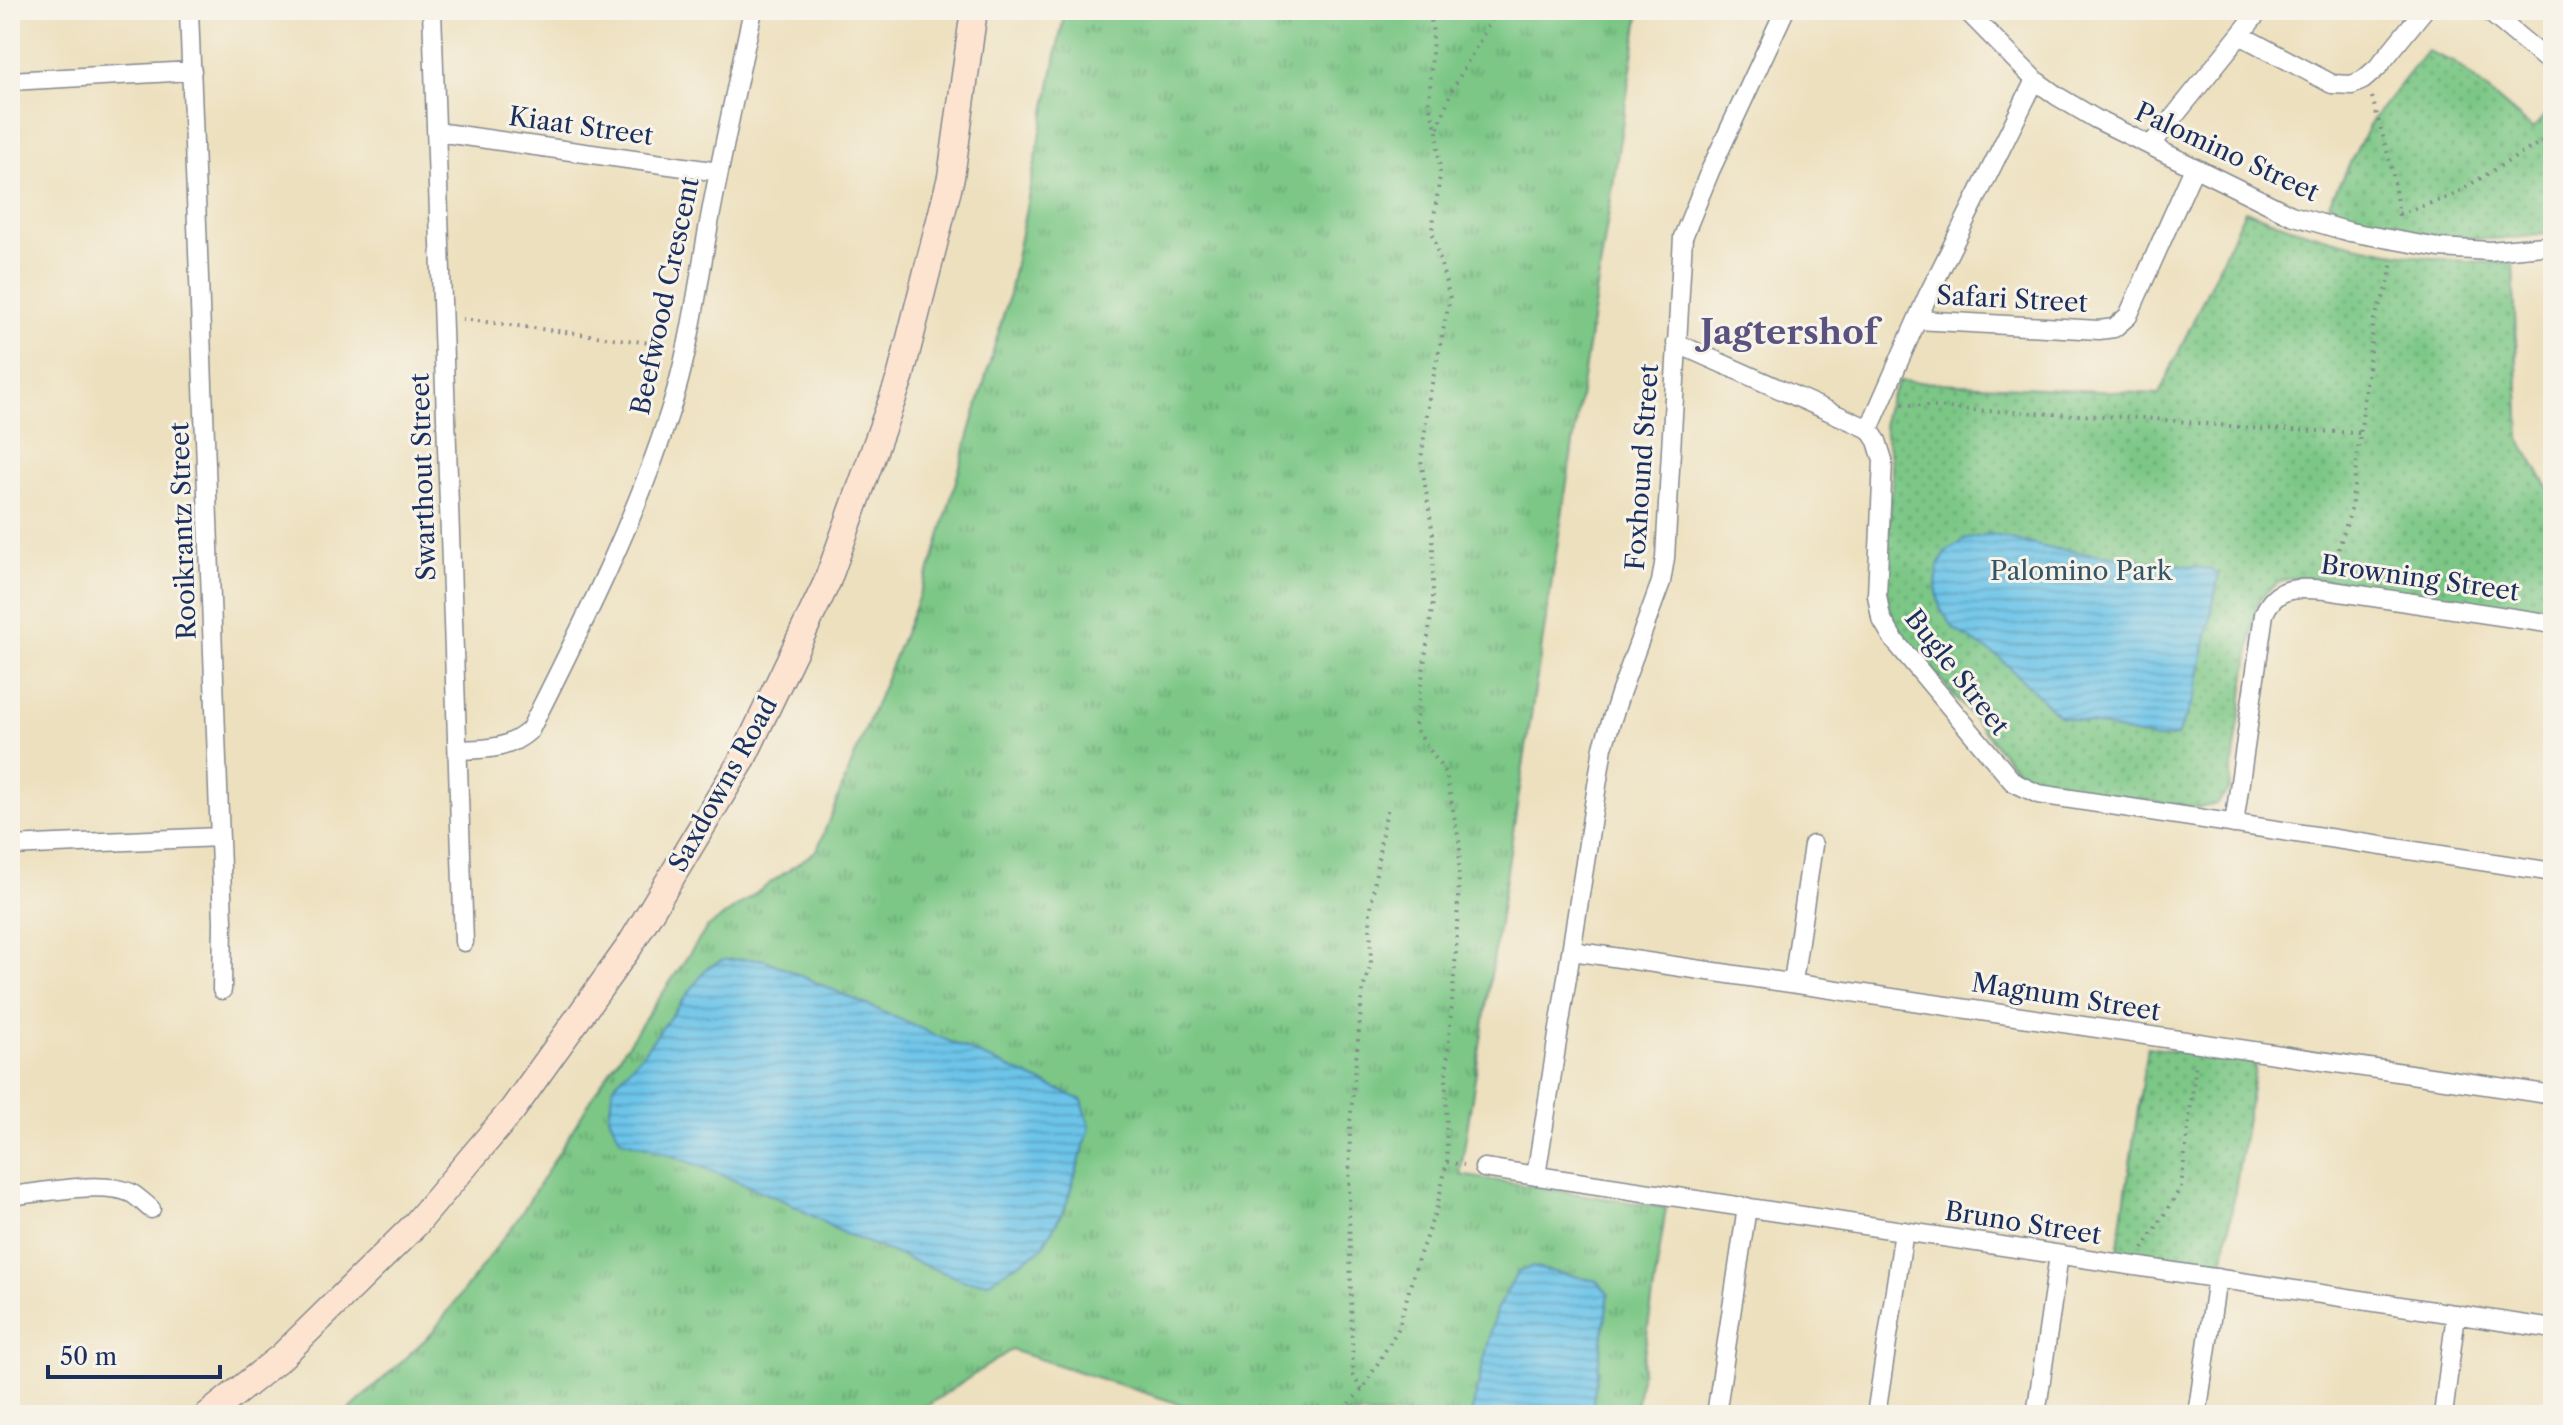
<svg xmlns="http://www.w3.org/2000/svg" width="2563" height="1425" viewBox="0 0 2563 1425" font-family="'Libre Caslon Text',serif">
<defs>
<pattern id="grass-tufts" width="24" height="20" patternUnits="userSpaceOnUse" patternTransform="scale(2)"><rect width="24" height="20" fill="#7bc786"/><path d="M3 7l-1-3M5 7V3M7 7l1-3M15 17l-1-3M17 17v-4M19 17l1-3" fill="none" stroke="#64a271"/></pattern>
<pattern id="park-dots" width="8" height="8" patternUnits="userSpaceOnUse" patternTransform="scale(2)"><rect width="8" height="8" fill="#7bc786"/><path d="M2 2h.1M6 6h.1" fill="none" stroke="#64a271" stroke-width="1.8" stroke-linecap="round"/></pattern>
<pattern id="water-rules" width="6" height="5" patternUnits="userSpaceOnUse" patternTransform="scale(2)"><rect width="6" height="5" fill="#6cc4e9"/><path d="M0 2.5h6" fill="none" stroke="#58a0c0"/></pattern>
</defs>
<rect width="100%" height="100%" fill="#f7f3e8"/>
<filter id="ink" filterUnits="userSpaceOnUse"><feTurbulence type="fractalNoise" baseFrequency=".0125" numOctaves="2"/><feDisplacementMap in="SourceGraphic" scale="16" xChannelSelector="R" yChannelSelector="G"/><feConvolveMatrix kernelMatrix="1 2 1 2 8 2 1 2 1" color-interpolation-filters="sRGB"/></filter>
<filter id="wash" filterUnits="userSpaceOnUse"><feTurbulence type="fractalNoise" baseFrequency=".006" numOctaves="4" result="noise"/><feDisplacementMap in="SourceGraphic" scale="32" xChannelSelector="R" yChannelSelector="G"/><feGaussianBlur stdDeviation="1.8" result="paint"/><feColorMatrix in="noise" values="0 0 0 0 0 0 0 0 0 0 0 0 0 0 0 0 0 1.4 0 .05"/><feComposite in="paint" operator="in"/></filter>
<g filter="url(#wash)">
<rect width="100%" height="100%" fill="#ede0be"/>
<path fill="url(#grass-tufts)" stroke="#4b7b72" stroke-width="2" d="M1065,10H1640L1460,1175L1666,1208L1635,1415H1214L1011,1350L913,1415H344L431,1334L519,1217L600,1085L707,928L817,850L933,561L1008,299Z"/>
<path fill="url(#park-dots)" stroke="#4b7b72" stroke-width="2" d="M2427,51L2454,62L2533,129L2553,105V232C2479,249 2397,232 2324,213L2371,122Z
M2245,210C2332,246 2419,262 2513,263L2520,440L2553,496V614L2301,577C2279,578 2265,588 2256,608L2229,790L2217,804L2199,808L2048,786L2028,779L2013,766L1900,631C1872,593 1895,512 1892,465C1891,450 1884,436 1884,422C1884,408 1893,393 1899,381L2159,394Z
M2147,1047L2256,1063L2222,1269L2117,1253Z"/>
<path fill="url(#water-rules)" stroke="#447aa4" stroke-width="2" d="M1990,534L2048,548L2211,569L2219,574L2195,697L2177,736L2155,739L2059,716L2000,658L1954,629L1940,608L1936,586L1938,568L1946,552L1964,540Z
M763,959L1082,1100L1090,1127L1065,1208L1041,1249L989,1282L965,1281L845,1234L787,1202L707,1169L660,1151L621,1140L609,1117L613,1086L643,1053L708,967L723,960Z
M1531,1267L1597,1281L1609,1294L1591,1415H1471L1496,1310L1518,1272Z"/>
</g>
<g filter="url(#ink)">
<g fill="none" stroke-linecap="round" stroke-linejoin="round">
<defs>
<path id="street" d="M189,10L223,921L222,990
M432,10L464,942
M1966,10L2035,80L2057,96L2096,119L2291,215L2350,232L2439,248L2490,251L2553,245
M2487,10L2553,65
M2240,35L2332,84L2352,85L2363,80L2377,68L2424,10
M10,81L192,71
M437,132L719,172
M2151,145L2260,10
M1917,320L2099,330L2114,328L2128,316L2194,168
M1676,343L1869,429
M1869,429L1877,441L1883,460L1877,595L1881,618L1894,640L2013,782L2038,794L2553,872
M1869,429L1928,295L2035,80
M458,750C486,749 508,750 530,730C581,628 634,524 669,414C690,351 698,283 710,218C723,148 738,79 753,10
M2234,824L2264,614C2276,585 2299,588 2326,590L2553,624
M10,846L220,837
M1572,951L2553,1095
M1793,982L1813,845
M1484,1168L2553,1329
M1536,1176L1603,747L1621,691L1661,582L1665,558L1683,237L1710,171L1785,10
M10,1196C42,1193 102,1180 131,1193C138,1197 145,1204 151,1209
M1716,1415L1747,1207
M1876,1415L1904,1231
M2036,1415L2059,1255
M2197,1415L2217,1278
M2443,1415L2456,1314"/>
<path id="secondary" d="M208,1415L282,1356L415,1225L513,1109L629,947L741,762L827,582L900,378L951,177L974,10"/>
</defs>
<use href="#street" stroke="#84888e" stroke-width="21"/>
<use href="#secondary" stroke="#84888e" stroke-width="29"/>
<path stroke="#84888e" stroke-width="4" stroke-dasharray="2 6" stroke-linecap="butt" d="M2372,97L2392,169L2399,217
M1438,128L1451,92L1497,10
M2399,214L2451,196L2544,140L2553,131
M462,319L667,345
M1902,404L1969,410L2143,418L2250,428L2359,433
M2331,572L2351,510L2374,319L2388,286L2392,260
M1447,1162L1464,1165
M2143,1249L2181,1187L2196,1062
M1362,1390L1353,1376L1349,1212L1350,1122L1363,989L1371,964L1370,913L1382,833L1388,807
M1338,1415L1362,1390L1398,1329L1417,1262L1437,1207L1447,1162L1446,1074L1456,952L1460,846L1446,774L1415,728L1433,602V535L1421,460L1429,398L1450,298L1432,231L1440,176L1437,130L1429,105L1433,35L1430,10"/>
<use href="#street" stroke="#fff" stroke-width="18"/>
<use href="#secondary" stroke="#fde4d1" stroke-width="26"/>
</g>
</g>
<g text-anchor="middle" stroke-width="6" stroke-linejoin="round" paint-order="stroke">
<g font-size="26" fill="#1b2f5e" stroke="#f7f3e8">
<text transform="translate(581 126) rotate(8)" y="9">Kiaat Street</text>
<text transform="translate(2227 152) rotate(25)" y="9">Palomino Street</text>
<text transform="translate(665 296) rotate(-78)" y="9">Beefwood Crescent</text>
<text transform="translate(2012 299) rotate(3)" y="9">Safari Street</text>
<text transform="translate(1642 467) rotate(-86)" y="9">Foxhound Street</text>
<text transform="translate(423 477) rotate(-92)" y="9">Swarthout Street</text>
<text transform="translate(183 531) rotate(-92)" y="9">Rooikrantz Street</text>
<text transform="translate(2420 578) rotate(8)" y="9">Browning Street</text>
<text transform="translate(1957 672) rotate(52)" y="9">Bugle Street</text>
<text transform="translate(723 784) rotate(-61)" y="9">Saxdowns Road</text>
<text transform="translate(2066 997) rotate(9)" y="9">Magnum Street</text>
<text transform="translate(2023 1223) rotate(9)" y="9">Bruno Street</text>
</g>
<g font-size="26" fill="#335568" stroke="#f7f3e8">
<text x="2081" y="580">Palomino Park</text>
</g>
<g font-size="34" font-weight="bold" fill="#5a5381" stroke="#f7f3e8">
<text x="1789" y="344">Jagtershof</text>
</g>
</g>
<rect width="2563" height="1425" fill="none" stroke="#f7f3e8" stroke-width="40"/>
<path d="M48 1365v12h172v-12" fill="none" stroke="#1b2f5e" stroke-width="4"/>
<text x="60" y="1365" font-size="24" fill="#1b2f5e" stroke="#f7f3e8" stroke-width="6" paint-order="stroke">50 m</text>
</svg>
